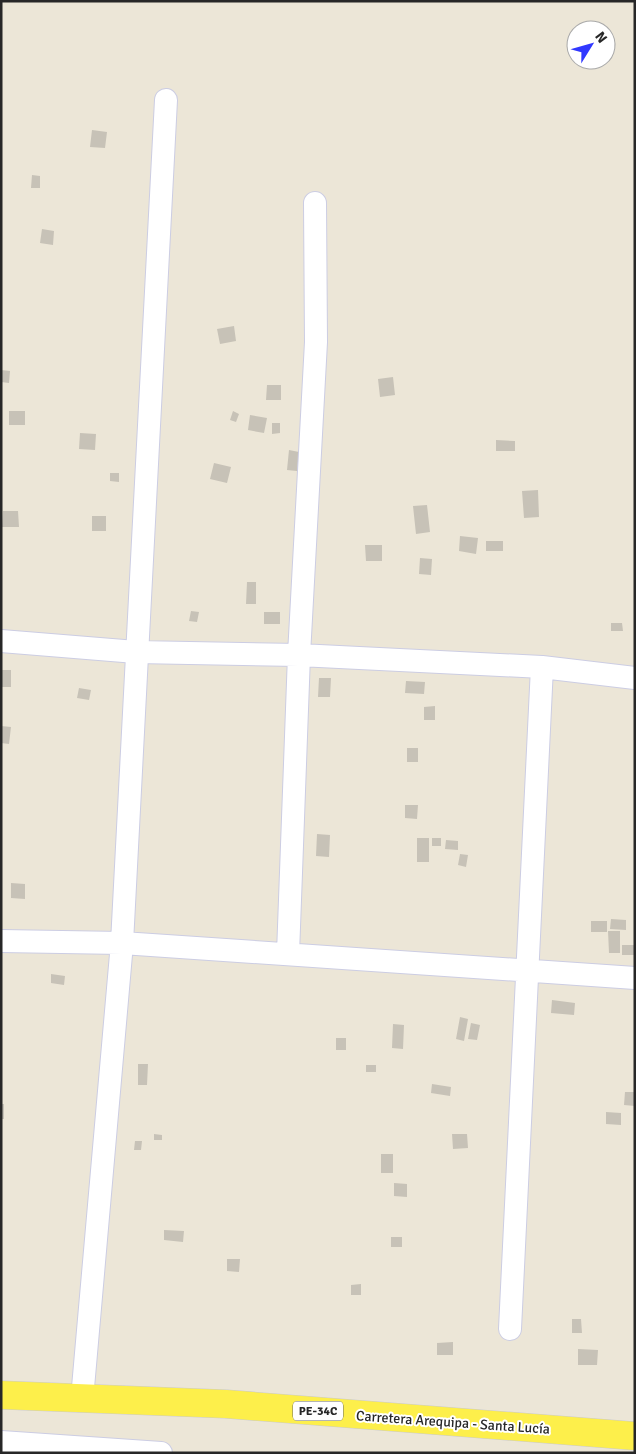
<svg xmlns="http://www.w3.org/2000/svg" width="636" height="1454" viewBox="0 0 636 1454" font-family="Signika,sans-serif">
<rect width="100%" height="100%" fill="#ece6d7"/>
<path fill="#c7c2b7" d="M92,130L107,132L105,148L90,147Z
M32,175L40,176V188H31Z
M42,229L54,231L53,245L40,243Z
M234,326L236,341L220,344L217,329Z
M1,370L10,371L9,383L1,382Z
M393,377L395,395L380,397L378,379Z
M267,385H281V400H266Z
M9,411H25V425H9Z
M233,411L239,414L236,422L230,420Z
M250,415L267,418L264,433L248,430Z
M272,423H280V433L272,434Z
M80,433L96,434L95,450L79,449Z
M496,440L515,441V451H496Z
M289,450L299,452L297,471L287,470Z
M214,463L231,467L227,483L210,479Z
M110,473H119V482L110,481Z
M538,490L539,517L524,518L522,491Z
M427,505L430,532L416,534L413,506Z
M3,511H18L19,527H2Z
M92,516H106V531H92Z
M460,536L478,538L476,554L459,551Z
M486,541H503V551H486Z
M365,545H382V561H366Z
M420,558L432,559L431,575L419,574Z
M247,582H256V604H246Z
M191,611L199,612L197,622L189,621Z
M264,612H280V624H264Z
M611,623H622L623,631H611Z
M1,670H11V687H1Z
M319,678H331L330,697H318Z
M406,681L425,682L424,694L405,693Z
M79,688L91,690L89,700L77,698Z
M435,706V720H424V707Z
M1,726L11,727L9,744L1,743Z
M407,748H418V762H407Z
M405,805H418L417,819L405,818Z
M317,834L330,835L329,857L316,856Z
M417,838H429V862H417Z
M432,838H441V846H432Z
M446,840L458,841V850L445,849Z
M460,854L468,855L466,867L458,865Z
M11,883L25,884V899L11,898Z
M611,919L626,920V930L610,929Z
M591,921H607V932H591Z
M608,931H620V953H609Z
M622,945H635V955H622Z
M51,974L65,976L64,985L51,983Z
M552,1000L575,1003L574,1015L551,1013Z
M460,1017L468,1019L464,1041L456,1039Z
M471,1023L480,1025L477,1040L468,1039Z
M393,1024L404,1025L403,1049L392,1048Z
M336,1038H346V1050H336Z
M138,1064H148L147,1085H138Z
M366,1065H376V1072H366Z
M432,1084L451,1087L450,1096L431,1093Z
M625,1092H635V1106L624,1105Z
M1,1104H4V1119H1Z
M606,1112L621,1113V1125L606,1124Z
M154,1134L162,1135V1140H154Z
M452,1134H467L468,1148L453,1149Z
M135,1141H142L141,1150H134Z
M381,1154H393V1173H381Z
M394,1183L407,1184V1197L394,1196Z
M164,1230L184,1231L183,1242L164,1240Z
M391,1237H402V1247H391Z
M227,1259H240L239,1272L227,1271Z
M361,1284V1295H351V1285Z
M572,1319H581L582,1333H572Z
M453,1342V1355H437V1343Z
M578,1349L598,1350L597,1365H578Z"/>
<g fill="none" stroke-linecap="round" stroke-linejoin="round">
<defs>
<path id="minor" d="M1,641L136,652L299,655L542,667L635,678
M1,941L122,943L635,978
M288,954L299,655L316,342L315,203
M510,1329L542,667
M82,1399L122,943L166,100
M1,1442L161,1453"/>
<path id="major" d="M1,1395L226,1404L635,1436"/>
</defs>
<use href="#minor" stroke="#cccde3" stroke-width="24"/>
<use href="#major" stroke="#cbcbcb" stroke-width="29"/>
<use href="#minor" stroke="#fff" stroke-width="22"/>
<use href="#major" stroke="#fdef4b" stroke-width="28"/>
</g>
<g text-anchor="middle" stroke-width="4" stroke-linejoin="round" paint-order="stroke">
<rect fill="#fff" stroke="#686868" stroke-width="1" x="293" y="1401.5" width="50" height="19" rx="4"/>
<g font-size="12" font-weight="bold" fill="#272727">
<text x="318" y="1415">PE-34C</text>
</g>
<g font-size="14" fill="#272727" stroke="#fff">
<text transform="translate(453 1422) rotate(4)" y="5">Carretera Arequipa - Santa Lucía</text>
</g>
</g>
<rect width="636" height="1454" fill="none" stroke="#272727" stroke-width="5"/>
<g transform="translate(591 45) rotate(53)"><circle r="24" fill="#ffffff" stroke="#a9a9a9"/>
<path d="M0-4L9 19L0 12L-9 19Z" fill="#3138ff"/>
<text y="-8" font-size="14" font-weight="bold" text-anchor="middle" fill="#272727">N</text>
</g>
</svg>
